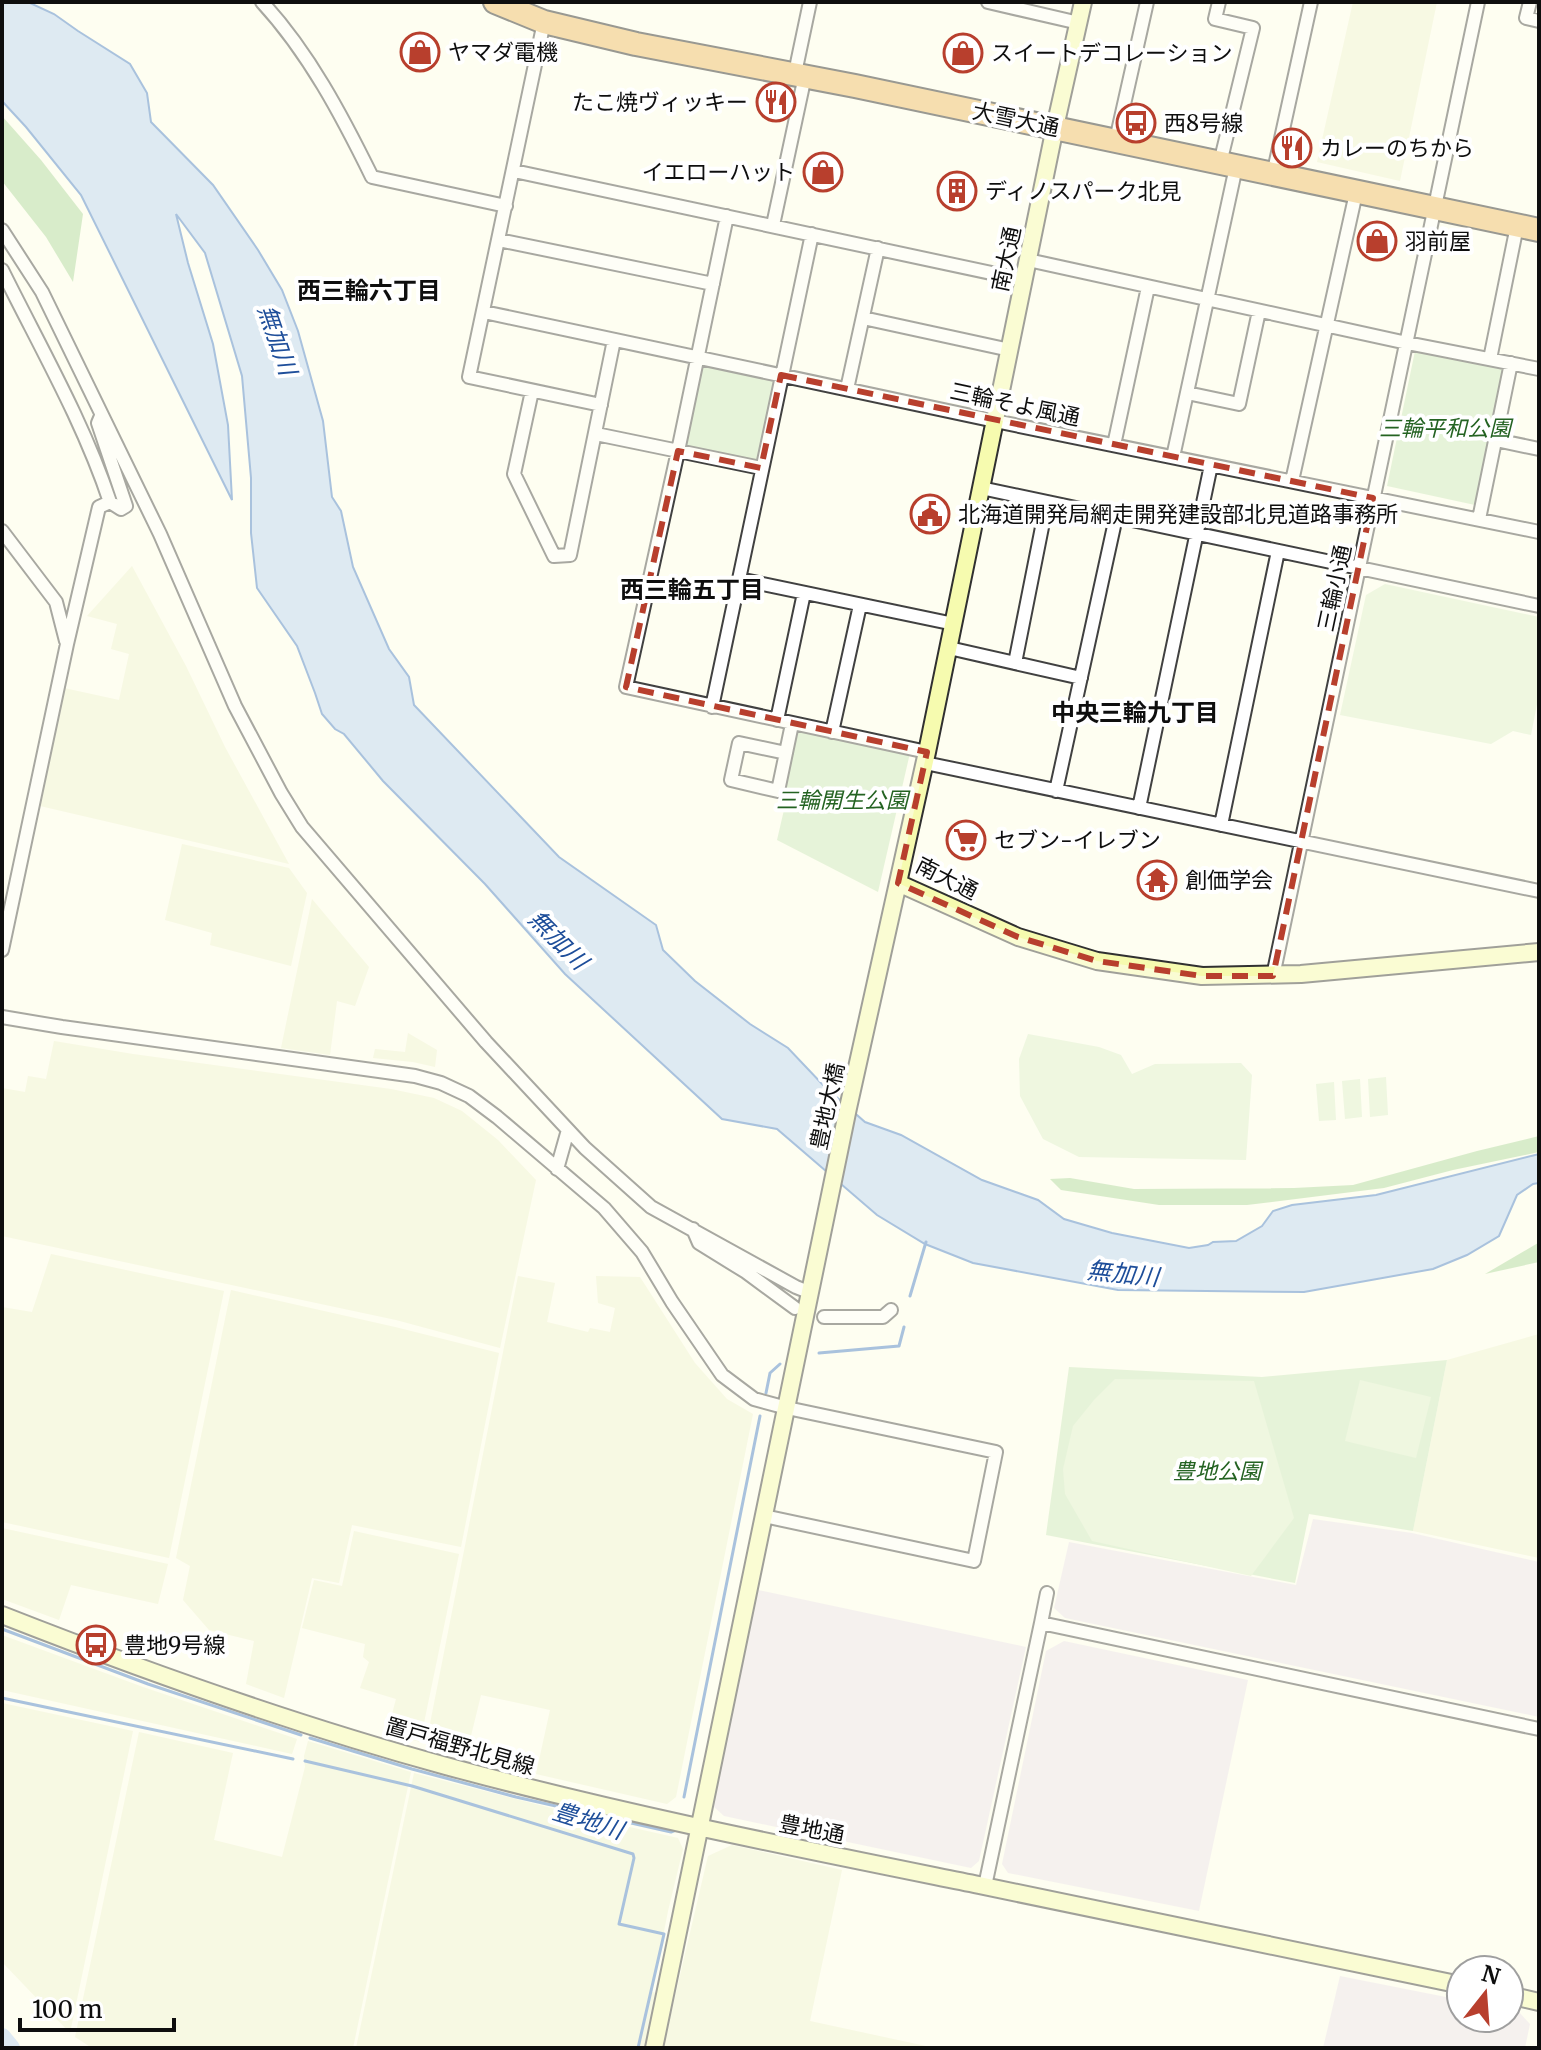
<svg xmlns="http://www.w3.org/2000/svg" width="1541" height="2050" viewBox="0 0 1541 2050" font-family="Merriweather,'Noto Sans JP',serif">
<rect width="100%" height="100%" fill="#fefef1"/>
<path fill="#ece3ec" d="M1313,1519L1412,1533L1539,1562V1717L1065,1618L1054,1608L1069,1542L1296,1585Z
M758,1590L1026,1647L979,1861L971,1868L724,1816L713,1806Z
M1064,1641L1248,1680L1199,1911L1008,1873L1002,1864L1046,1651Z
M1340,1976L1461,2000V2018H1509V2010L1518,2011L1530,2024L1525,2048H1323Z"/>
<path fill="#f0f3d2" d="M1353,2H1437L1400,181L1317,162Z
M132,566L186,666L225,747L289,864L40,806L64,688L119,700L129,654L111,649L117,624L87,616Z
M182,844L289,868L307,893L291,966L210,945L212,933L165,920Z
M312,899L369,967L355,1006L337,1001L330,1055L281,1048Z
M408,1033L437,1050L435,1067L413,1062L373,1058L375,1049L405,1052Z
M54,1041L133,1054L391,1089L434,1098L462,1111L498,1140L536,1180L500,1348L396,1320L2,1236V1088L25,1092L28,1076L46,1079Z
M51,1254L224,1291L169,1558L2,1522V1307L32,1312Z
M518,1276L555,1283L547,1322L588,1332L590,1328L610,1332L615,1308L598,1303L596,1276L640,1277L695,1363L727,1399L753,1414L676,1797L667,1804L536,1774L550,1710L481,1695L467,1752L427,1739Z
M231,1290L395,1327L499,1353L461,1547L352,1525L339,1583L312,1578L284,1698L246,1684L254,1641L209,1630L183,1600L190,1566L176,1558Z
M1539,1334V1558L1413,1531L1447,1360Z
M2,1528L168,1564L158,1604L71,1585L59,1620L2,1599Z
M354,1531L459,1554L420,1742L387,1733L396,1699L360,1688L369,1662L363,1657L365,1644L302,1628L314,1580L342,1586Z
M2,1635L143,1687L297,1739L292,1754L2,1690Z
M2,1703L133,1731L70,2033L2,1962Z
M139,1732L233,1753L214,1840L282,1857L305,1767L304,1756L308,1741L411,1772L353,2048H92L75,2037Z
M414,1773L590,1818L678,1838L683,1849L668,1911L652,1992L657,1993L646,2048H356Z
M732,1845L842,1870L810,2021L935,2048H663L708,1856Z"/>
<path fill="#cbe7bc" d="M1415,351L1504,369L1475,505L1387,486Z
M701,363L776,380L758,463L684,448Z
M796,730L910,753L878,892L777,840L787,797L784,788Z
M1447,1360L1413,1531L1309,1514L1295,1583L1046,1535L1069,1367L1262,1377Z"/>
<path fill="#acd79c" d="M2,116L41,160L83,214L73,282L46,237L2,181Z
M1539,1136V1152L1453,1170L1384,1188L1247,1205H1159L1061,1190L1050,1179L1070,1178L1134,1189L1294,1188L1353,1185L1477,1151Z
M1538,1243L1539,1262L1485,1274Z"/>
<path fill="#ddefcd" d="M1385,584L1539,617V694L1531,735L1513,731L1491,744L1340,715L1366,595Z
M1028,1034L1099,1047L1121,1055L1132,1074L1155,1064L1241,1063L1252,1075L1246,1160L1079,1157L1043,1139L1020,1096L1019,1059Z
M1386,1077L1388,1115L1370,1117L1368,1079Z
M1360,1079L1362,1117L1345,1119L1342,1081Z
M1334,1082L1336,1120L1319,1121L1316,1084Z
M1115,1379L1254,1381L1294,1518L1251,1576L1092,1541L1065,1494L1063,1469L1073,1426L1094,1400Z
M1360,1380L1431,1397L1416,1458L1345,1441Z"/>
<path fill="#b8d2f3" stroke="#437ac6" stroke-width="2" d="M2,2H28L54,14L78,31L130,64L147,93L151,122L213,185L258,250L282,290L298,331L323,421L332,497L341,511L353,567L389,649L409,677L414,705L559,857L656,925L663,950L695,981L750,1024L788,1048L824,1086L865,1122L901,1135L982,1180L1038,1200L1064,1219L1112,1233L1189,1248L1208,1245L1213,1242L1236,1241L1262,1226L1273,1211L1292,1205L1376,1195L1539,1154V1183L1533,1184L1517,1195L1499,1236L1467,1255L1433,1269L1304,1292L1118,1290L973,1263L925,1244L877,1215L777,1129L722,1119L565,974L485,884L383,781L344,734L335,729L322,714L315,693L297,646L257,588L251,533V478L242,376L205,253L176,214L188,263L213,344L228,425L232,500L81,195L26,127L2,101Z"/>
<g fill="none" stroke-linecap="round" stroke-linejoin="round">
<path stroke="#437ac6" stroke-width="3" d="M910,1296L926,1242
M819,1353L899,1346L904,1327
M766,1393L770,1373L780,1364
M2,1629L148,1684L301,1735
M2,1698L293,1759
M310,1738L412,1769L516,1797L671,1832L676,1830
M305,1761L412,1786L633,1854L634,1858L619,1924L664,1934L638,2048
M684,1797L760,1416"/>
<path stroke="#b8d2f3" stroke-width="18" d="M2,2037L11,2048"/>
<defs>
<path id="street" d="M262,2C309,53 342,116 372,177L506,206
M988,2L1079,23
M1219,2L1215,19L1253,28L1220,163
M1530,2L1526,18L1539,21
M544,22L469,377L601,405
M795,73L810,2
M1116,140L1147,2
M514,171L1024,280
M1273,175L1311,2
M727,216L678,451L626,687L927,752
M773,225L805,76
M2,230L42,292L160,534L235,706L281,793L302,827L486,1042L585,1148L651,1207L796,1287L811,1293
M499,240L713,284
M1028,260L1407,343L1539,369
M2,270C40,347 83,421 110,502
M484,312L995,421L1539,532
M863,318L1010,350
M1490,359L1517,226
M847,389L878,248
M532,391L514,474L554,556L570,555L614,340
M1187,393L1239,404L1259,311
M596,434L761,468
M1496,440L1539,449
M1114,445L1148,287
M1173,457L1236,167
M1292,481L1356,193
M981,488L1539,606
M1479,519L1511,363
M2,531L56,602L66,641
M739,579L954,624
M949,648L1081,678
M1015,663L1047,502
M712,707L812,234
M777,720L804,593
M832,732L860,605
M786,753L739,743L731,780L778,791L792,724
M925,763L1539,891
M1056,791L1116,517
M1139,808L1211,465
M1221,825L1278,551
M2,950L67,644L99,507L110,502L121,509L126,506L98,423L101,416
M1273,976L1478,2
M2,1017L62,1027L415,1076L441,1083L469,1096L497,1117L604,1208L642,1252L672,1302L722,1375L754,1399L787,1408L996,1452L974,1561L764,1516
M557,1169L568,1130
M693,1229L699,1243L746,1272L795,1308
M824,1317H883L891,1310
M1041,1623L1047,1593
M985,1886L1041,1623L1539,1729"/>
<path id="secondary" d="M898,883L1018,937L1097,961L1202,976L1301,974L1539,952
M2,1615C147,1672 296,1725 446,1766C622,1814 801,1849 979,1885C1140,1918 1300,1952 1461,1985
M1509,1995L1539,2002
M654,2048L848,1108L927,752L1055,127L1083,2"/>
<path id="highway" d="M495,2L544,22L636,44L855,86L1539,230"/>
</defs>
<use href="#street" stroke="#414141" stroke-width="16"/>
<use href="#secondary" stroke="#303030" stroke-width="20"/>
<use href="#highway" stroke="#1f1f1f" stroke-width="26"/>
<use href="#street" stroke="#fff" stroke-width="12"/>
<use href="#secondary" stroke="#f6fbaf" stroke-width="16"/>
<use href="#highway" stroke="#edb960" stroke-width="22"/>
</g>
<path d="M0 0H1541V2050H0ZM781,375L1373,498L1273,976H1202L1097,961L1018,937L898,883L927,752L626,687L678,451L761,468Z" fill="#fefef1" fill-opacity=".55" fill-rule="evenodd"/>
<path fill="none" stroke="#b83f2d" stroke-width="6" stroke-dasharray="16 10" stroke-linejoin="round" d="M781,375L1373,498L1273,976H1202L1097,961L1018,937L898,883L927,752L626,687L678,451L761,468Z"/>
<defs>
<symbol id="shop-ring" viewBox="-11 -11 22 22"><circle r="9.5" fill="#fff" stroke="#b83f2d" stroke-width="1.5"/><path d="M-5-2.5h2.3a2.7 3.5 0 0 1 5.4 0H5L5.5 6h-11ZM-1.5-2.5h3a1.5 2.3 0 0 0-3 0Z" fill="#b83f2d"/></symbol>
<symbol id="restaurant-ring" viewBox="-11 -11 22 22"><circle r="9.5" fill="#fff" stroke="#b83f2d" stroke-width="1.5"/><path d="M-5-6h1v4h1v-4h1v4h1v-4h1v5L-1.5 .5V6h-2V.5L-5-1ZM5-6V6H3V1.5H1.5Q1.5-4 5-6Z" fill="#b83f2d"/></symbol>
<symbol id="bus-ring" viewBox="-11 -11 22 22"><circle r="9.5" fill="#fff" stroke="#b83f2d" stroke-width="1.5"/><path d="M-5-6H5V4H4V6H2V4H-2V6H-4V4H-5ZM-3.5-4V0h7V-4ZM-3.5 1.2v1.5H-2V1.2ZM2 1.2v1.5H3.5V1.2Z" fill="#b83f2d"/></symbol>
<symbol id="building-ring" viewBox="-11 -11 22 22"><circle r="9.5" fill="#fff" stroke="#b83f2d" stroke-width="1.5"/><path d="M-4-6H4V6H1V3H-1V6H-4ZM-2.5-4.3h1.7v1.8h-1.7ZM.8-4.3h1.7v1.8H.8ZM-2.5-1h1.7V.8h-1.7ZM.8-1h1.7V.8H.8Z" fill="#b83f2d"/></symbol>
<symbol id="civic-ring" viewBox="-11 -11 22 22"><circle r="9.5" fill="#fff" stroke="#b83f2d" stroke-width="1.5"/><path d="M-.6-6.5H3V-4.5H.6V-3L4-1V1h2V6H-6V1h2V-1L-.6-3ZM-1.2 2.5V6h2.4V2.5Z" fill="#b83f2d"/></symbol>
<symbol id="supermarket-ring" viewBox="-11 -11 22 22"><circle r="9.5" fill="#fff" stroke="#b83f2d" stroke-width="1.5"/><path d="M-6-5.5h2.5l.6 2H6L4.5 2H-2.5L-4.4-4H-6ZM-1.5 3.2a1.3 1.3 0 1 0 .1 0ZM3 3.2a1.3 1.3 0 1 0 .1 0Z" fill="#b83f2d"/></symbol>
<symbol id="temple-ring" viewBox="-11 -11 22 22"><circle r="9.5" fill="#fff" stroke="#b83f2d" stroke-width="1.5"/><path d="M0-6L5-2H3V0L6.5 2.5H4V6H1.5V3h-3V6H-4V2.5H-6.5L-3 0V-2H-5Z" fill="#b83f2d"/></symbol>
</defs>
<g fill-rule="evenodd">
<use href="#shop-ring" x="398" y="30" width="44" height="44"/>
<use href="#shop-ring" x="941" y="31" width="44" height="44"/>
<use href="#restaurant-ring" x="754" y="80" width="44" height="44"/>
<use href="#bus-ring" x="1114" y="101" width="44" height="44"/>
<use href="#restaurant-ring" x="1270" y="126" width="44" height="44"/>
<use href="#shop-ring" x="801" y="150" width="44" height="44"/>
<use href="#building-ring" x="935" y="169" width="44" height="44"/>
<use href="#shop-ring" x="1355" y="219" width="44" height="44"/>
<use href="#civic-ring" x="908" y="492" width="44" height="44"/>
<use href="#supermarket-ring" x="944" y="818" width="44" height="44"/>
<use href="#temple-ring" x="1135" y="858" width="44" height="44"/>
<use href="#bus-ring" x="74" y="1623" width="44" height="44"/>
</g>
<g text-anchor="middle" stroke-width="8" stroke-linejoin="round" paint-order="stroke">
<g font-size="22" fill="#0e0e0e" stroke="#fff" text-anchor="start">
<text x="448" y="60">ヤマダ電機</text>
<text x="991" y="61">スイートデコレーション</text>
<text x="748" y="110" text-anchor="end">たこ焼ヴィッキー</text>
<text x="1164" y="131">西8号線</text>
<text x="1320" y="156">カレーのちから</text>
<text x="795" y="180" text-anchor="end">イエローハット</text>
<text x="985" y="199">ディノスパーク北見</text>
<text x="1405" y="249">羽前屋</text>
<text x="958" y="522">北海道開発局網走開発建設部北見道路事務所</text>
<text x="994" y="848">セブン-イレブン</text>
<text x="1185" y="888">創価学会</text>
<text x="124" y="1653">豊地9号線</text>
</g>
<g font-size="22" fill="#0e0e0e" stroke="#fff">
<text transform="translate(1016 119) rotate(12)" y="8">大雪大通</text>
<text transform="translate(1006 259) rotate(-78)" y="8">南大通</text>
<text transform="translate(1015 404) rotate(12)" y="8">三輪そよ風通</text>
<text transform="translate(1334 588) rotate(-78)" y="8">三輪小通</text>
<text transform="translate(947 878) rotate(27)" y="8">南大通</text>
<text transform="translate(827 1106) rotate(-78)" y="8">豊地大橋</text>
<text transform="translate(460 1746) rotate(16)" y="8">置戸福野北見線</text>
<text transform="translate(812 1829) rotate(11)" y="8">豊地通</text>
</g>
<g font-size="22" font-style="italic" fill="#246322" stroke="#fff">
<text x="1445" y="436">三輪平和公園</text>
<text x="842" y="808">三輪開生公園</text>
<text x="1217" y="1479">豊地公園</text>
</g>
<g font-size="24" font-weight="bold" fill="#0e0e0e" stroke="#fff">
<text x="369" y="299">西三輪六丁目</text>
<text x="692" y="598">西三輪五丁目</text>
<text x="1135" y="721">中央三輪九丁目</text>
</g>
<g font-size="24" font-style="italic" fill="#1e4e9a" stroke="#fff">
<text transform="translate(277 340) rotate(71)" y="8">無加川</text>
<text transform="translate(558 940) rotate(45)" y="8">無加川</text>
<text transform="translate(1123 1274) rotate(6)" y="8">無加川</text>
<text transform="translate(588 1821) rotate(17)" y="8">豊地川</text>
</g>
</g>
<rect width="1541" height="2050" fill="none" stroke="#0e0e0e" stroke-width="8"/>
<g transform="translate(1485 1994) rotate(17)"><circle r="38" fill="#ffffff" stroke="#9f9f9f" stroke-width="2"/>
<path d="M0-6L14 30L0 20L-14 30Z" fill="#b83f2d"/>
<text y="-12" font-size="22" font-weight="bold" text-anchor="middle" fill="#0e0e0e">N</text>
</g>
<path d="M20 2018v12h154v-12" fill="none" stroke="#0e0e0e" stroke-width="4"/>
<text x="32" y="2018" font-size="24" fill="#0e0e0e" stroke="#ffffff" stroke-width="6" paint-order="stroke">100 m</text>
</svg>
